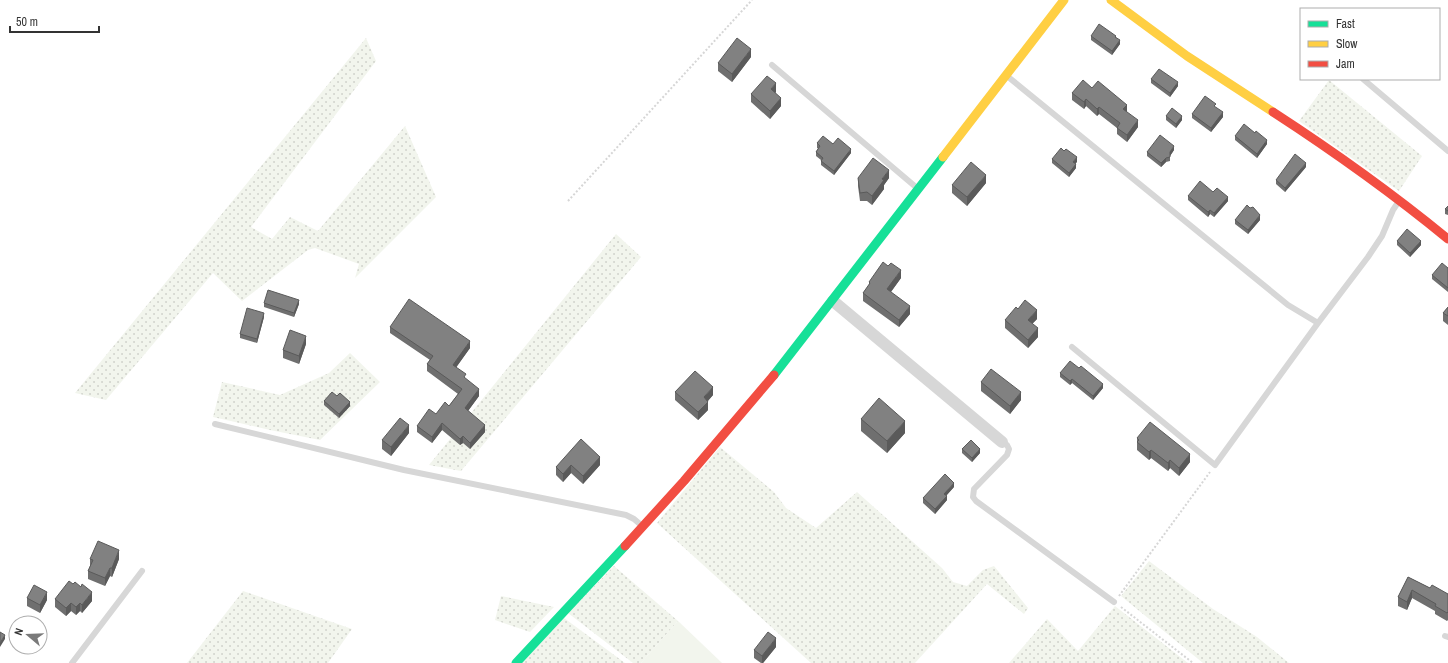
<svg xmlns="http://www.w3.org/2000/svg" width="1448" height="663" viewBox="0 0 1448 663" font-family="'Archivo Narrow',sans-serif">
<defs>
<pattern id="grass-dots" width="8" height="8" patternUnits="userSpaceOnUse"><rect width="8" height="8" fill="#f2f5ed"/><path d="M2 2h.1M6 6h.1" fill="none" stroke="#d0d2cc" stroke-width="1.8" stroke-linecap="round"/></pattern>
</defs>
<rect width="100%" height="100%" fill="#fff"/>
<path fill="url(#grass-dots)" d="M366,38L376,61L251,227L272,239L290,217L318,231L405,126L436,197L355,278L359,264L315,248L308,250L242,301L213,273L106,400L75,393Z
M1329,80L1422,156L1399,191L1299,121Z
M616,234L641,257L461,471L429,465Z
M350,353L380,382L320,440L270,430L213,417L222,382L280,395L329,373Z
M720,447L774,492L786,508L816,528L857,492L942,568L953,582L967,586L983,570L994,566L1028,608L1024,614L987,584L915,663H811L657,523Z
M1149,561L1213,609L1257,637L1289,663H1203L1121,596Z
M614,566L678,621L641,663H633L568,613Z
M243,591L352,629L328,663H187Z
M501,596L554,607L530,632L495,620Z
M1115,606L1188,663H1009L1047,619L1078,651Z
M564,618L625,663H522Z"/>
<path fill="#f2f5ed" d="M678,621L722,663H641Z"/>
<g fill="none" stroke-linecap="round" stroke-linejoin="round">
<path stroke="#d6d6d6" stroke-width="2" stroke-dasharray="2 2" stroke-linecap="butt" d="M568,201L752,0
M1119,596L1210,472
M1121,607L1193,663"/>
<path stroke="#d7d7d7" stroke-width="6" d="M772,65L917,188
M1007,76L1288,305L1318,323
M1363,79L1448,151
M1072,347L1215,465L1318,323L1368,257L1382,236L1393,210L1399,201
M215,424L404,470L626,515L634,519L641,525
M1002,442L1007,445L1009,449L1007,455L974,489L973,497L976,501L1114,602
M1445,636L1448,637
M72,663L142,571"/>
<path stroke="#d7d7d7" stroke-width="12" d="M833,301L1002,442"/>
<path stroke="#16e098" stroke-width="9" d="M774,375L943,157
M516,663L625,546"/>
<path stroke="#ffcf43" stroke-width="9" d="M1111,0L1187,56L1273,112
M943,157L1064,0"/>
<path stroke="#f24e42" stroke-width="9" d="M1273,112C1333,151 1392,193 1448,239
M625,546L684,481L774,375"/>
</g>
<path fill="#6f6f6f" d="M1091,36L1116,37L1120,44L1112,55L1091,40Z
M751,57L732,82L718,71V63Z
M1151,79L1178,86L1170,97L1151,83Z
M1092,88L1127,112L1138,127L1127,142L1117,134V128L1099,114L1097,116L1086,106L1084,109L1072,100V93Z
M775,92L781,106L770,119L751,102V94L776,92Z
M1192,114L1223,117L1211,132L1192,118Z
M1166,116L1182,120L1176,128L1166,120Z
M1235,136L1267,144L1257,158L1235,140Z
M817,143L833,144L851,153L834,175L821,165V160L816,156V152L818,148H817Z
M1174,150L1170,156V161L1166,162L1161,167L1147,156V152Z
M1052,159L1077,162L1075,163L1076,168L1069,177L1052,163Z
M1306,167L1285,192L1276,184V180Z
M858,178H889L884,185V189L872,205L867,201H860L858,186Z
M986,183L967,206L952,193V185Z
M1213,192L1228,201L1214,217L1210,214L1208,217L1188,200V196Z
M1448,206V215L1445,214V209Z
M1250,208L1260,220L1248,234L1235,224V220Z
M1397,241L1421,245L1410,257L1397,245Z
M1448,268V292L1432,279V275Z
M901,278L891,292L910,314L899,327L863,301V293L869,285V282Z
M264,303L299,304L294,317L264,307Z
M1448,307V325L1443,321V313Z
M1018,309L1037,319L1032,324L1038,337L1028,348L1005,328V320Z
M264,317L257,343L240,338V334Z
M390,327L470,348L456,367L479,396L468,411L485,432L470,449L463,443L460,445L442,430L432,443L417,432V426L449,406L458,394L427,371V364L430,360L390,333Z
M306,344L299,364L283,358V350Z
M1060,373L1103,388L1093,400L1072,383L1070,385L1060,377Z
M981,382L1021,400L1010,414L981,391Z
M675,392L713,395L708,401V410L698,420L675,400Z
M337,396L350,406L339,418L324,405V401Z
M861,419L905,433L887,453L861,431Z
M409,433L391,456L382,449V440Z
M1137,438L1190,462L1179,476L1170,468L1168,471L1151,458L1149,460L1137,450Z
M962,449L980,453L972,462L962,453Z
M600,457V465L583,484L571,473L563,482L556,475V467Z
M954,487L946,496L947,500L935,514L923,503V498Z
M90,559H119L112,577L110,576L105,586L88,579V571L90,566Z
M1408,577L1430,588L1448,594V620L1447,621L1435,614V611L1412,598L1407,610L1398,606V597Z
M27,598L47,600L40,613L27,606Z
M55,599L92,601L82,613L80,611L76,615L71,611L66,616L55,607Z
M776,647L763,663H761L754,658V650Z"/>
<path fill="#5a5a5a" d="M1120,40V44L1112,55V51Z
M751,49V57L732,82V74Z
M1178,82V86L1170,97V93Z
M776,83V92L771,97V89Z
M781,98V106L770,119V111Z
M1086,99V106L1084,109V102Z
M1127,105V111L1123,116V109Z
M1099,107V114L1097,116V109Z
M1223,112V117L1211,132V128Z
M1182,116V120L1176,128V124Z
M1138,120V127L1127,142V135Z
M1267,140V144L1257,158V154Z
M1174,146V150L1170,156V152Z
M851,149V153L834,175V171Z
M1077,157V162L1073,166V162Z
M1166,158V162L1161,167V163Z
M1306,163V167L1285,192V188Z
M1076,164V168L1069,177V173Z
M889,170V178L884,185V189L872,205V196L882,179Z
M986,175V183L967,206V197Z
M1228,197V201L1214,217V213Z
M1210,210V214L1208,217V212Z
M1260,215V220L1248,234V230Z
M1421,241V245L1410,257V253Z
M901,270V278L887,297V289Z
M299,300V304L294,317V313Z
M910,306V314L899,327V320Z
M1037,310V319L1028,328V320Z
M264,313V317L257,343V339Z
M1038,328V337L1028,348V340Z
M306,336V344L299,364V356Z
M470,341V348L453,372V365Z
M1072,379V383L1070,385V381Z
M1103,384V388L1093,400V396Z
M713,387V395L704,405V397Z
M479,389V396L465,415V408Z
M1021,392V400L1010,414V406Z
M350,402V406L339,418V414Z
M708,402V410L698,420V412Z
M905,421V433L887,453V441Z
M442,423V430L432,443V437Z
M409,425V433L391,456V447Z
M485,425V432L470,449V443Z
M463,436V443L460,445V439Z
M980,449V453L972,462V458Z
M1151,450V458L1149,460V452Z
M1190,454V462L1179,476V468Z
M600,457V465L583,484V476Z
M1170,460V468L1168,471V463Z
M571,465V473L563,482V474Z
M954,483V487L944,498V494Z
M947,496V500L935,514V509Z
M119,550V559L112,577V568Z
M110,568V576L105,586V578Z
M1412,590V598L1407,610V602Z
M47,592V600L40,613V605Z
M92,592V601L82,613V605Z
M71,603V611L66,616V608Z
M80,603V611L76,615V607Z
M5,635V639L0,647V643Z
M776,638V647L763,663H762V656Z"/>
<path fill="#818181" stroke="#5a5a5a" d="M1099,24L1116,36L1115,37L1120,40L1112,51L1091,36Z
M737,38L751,49L732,74L718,63Z
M1159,69L1178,82L1170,93L1151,79Z
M767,76L776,83L771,89L781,98L770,111L751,94Z
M1083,80L1092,88L1098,81L1127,105L1123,109L1138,120L1127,135L1117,128L1120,123L1099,107L1097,109L1086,99L1084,102L1072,93Z
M1205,96L1216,104L1214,106L1223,112L1211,128L1192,114Z
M1172,108L1182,116L1176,124L1166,116Z
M1244,124L1255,133L1256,131L1267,140L1257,154L1235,136Z
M1160,135L1174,146L1170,152V157L1166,158L1161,163L1147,152Z
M823,136L833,144L838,138L851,149L834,171L821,161L823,158L816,152L820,146L817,143Z
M1061,148L1064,151L1066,149L1077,157L1073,162L1076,164L1069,173L1052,159Z
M1295,154L1306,163L1285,188L1276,180Z
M873,158L889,170L882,179L884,180L872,196L867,192L860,193L858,178Z
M971,162L986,175L967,197L952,185Z
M1200,181L1213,192L1217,188L1228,197L1214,213L1210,210L1208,212L1188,196Z
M1247,205L1250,208L1253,207L1260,215L1248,230L1235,220Z
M1448,206V211L1445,209Z
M1407,229L1421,241L1410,253L1397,241Z
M883,262L888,266L891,263L901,270L887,289L910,306L899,320L863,293L870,283L869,282Z
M1442,263L1448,268V288L1432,275Z
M268,290L299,300L294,313L264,303Z
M409,299L470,341L453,365L466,374L464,377L479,389L465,408L485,425L470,443L463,436L460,439L442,423L432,437L417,426L429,409L436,414L445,402L449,406L462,389L427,364L433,356L390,327Z
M1025,300L1037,310L1028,320L1038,328L1028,340L1005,320L1016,307L1018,309Z
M1448,307V316L1443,313Z
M247,308L264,313L257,339L240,334Z
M290,330L306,336L299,356L283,350Z
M1070,361L1079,368L1081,366L1103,384L1093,396L1072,379L1070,381L1060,373Z
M991,369L1021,392L1010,406L981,382Z
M695,371L713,387L704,397L708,402L698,412L675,392Z
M332,392L337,396L340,393L350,402L339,414L324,401Z
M879,398L905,421L887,441L861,419Z
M400,418L409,425L391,447L382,440Z
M1150,422L1190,454L1179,468L1170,460L1168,463L1151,450L1149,452L1137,442L1139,440L1137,438Z
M581,439L600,457L583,476L571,465L563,474L556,467Z
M971,440L980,449L972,458L962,449Z
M945,474L954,483L944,494L947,496L935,509L923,498Z
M98,541L119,550L112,568H110L105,578L88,571L93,560L90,559Z
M1408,577L1430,588L1432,585L1448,594V612L1447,613L1435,606L1436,604L1412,590L1407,602L1398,597Z
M69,581L73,584L75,582L81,587L82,584L92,592L82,605L80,603L76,607L71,603L66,608L55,599Z
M34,585L47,592L40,605L27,598Z
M0,632L5,635L0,643Z
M768,632L776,638L762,656L754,650Z"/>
<rect x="1300" y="8" width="140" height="72" fill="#ffffff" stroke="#adadad"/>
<rect x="1308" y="21" width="20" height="6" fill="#16e098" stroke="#adadad"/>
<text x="1336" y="28" font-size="12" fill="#333333">Fast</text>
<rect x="1308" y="41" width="20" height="6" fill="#ffcf43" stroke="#adadad"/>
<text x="1336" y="48" font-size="12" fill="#333333">Slow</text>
<rect x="1308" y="61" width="20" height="6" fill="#f24e42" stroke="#adadad"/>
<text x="1336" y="68" font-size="12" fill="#333333">Jam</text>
<g transform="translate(28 635) rotate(289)"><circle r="19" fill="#ffffff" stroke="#adadad"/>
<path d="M0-3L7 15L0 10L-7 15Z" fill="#7a7a7a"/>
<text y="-6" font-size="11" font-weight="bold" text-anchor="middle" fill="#333333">N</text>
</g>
<path d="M10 26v6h89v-6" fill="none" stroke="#333333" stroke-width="2"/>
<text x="16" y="26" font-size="12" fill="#333333" stroke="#ffffff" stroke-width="3" paint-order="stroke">50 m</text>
</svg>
